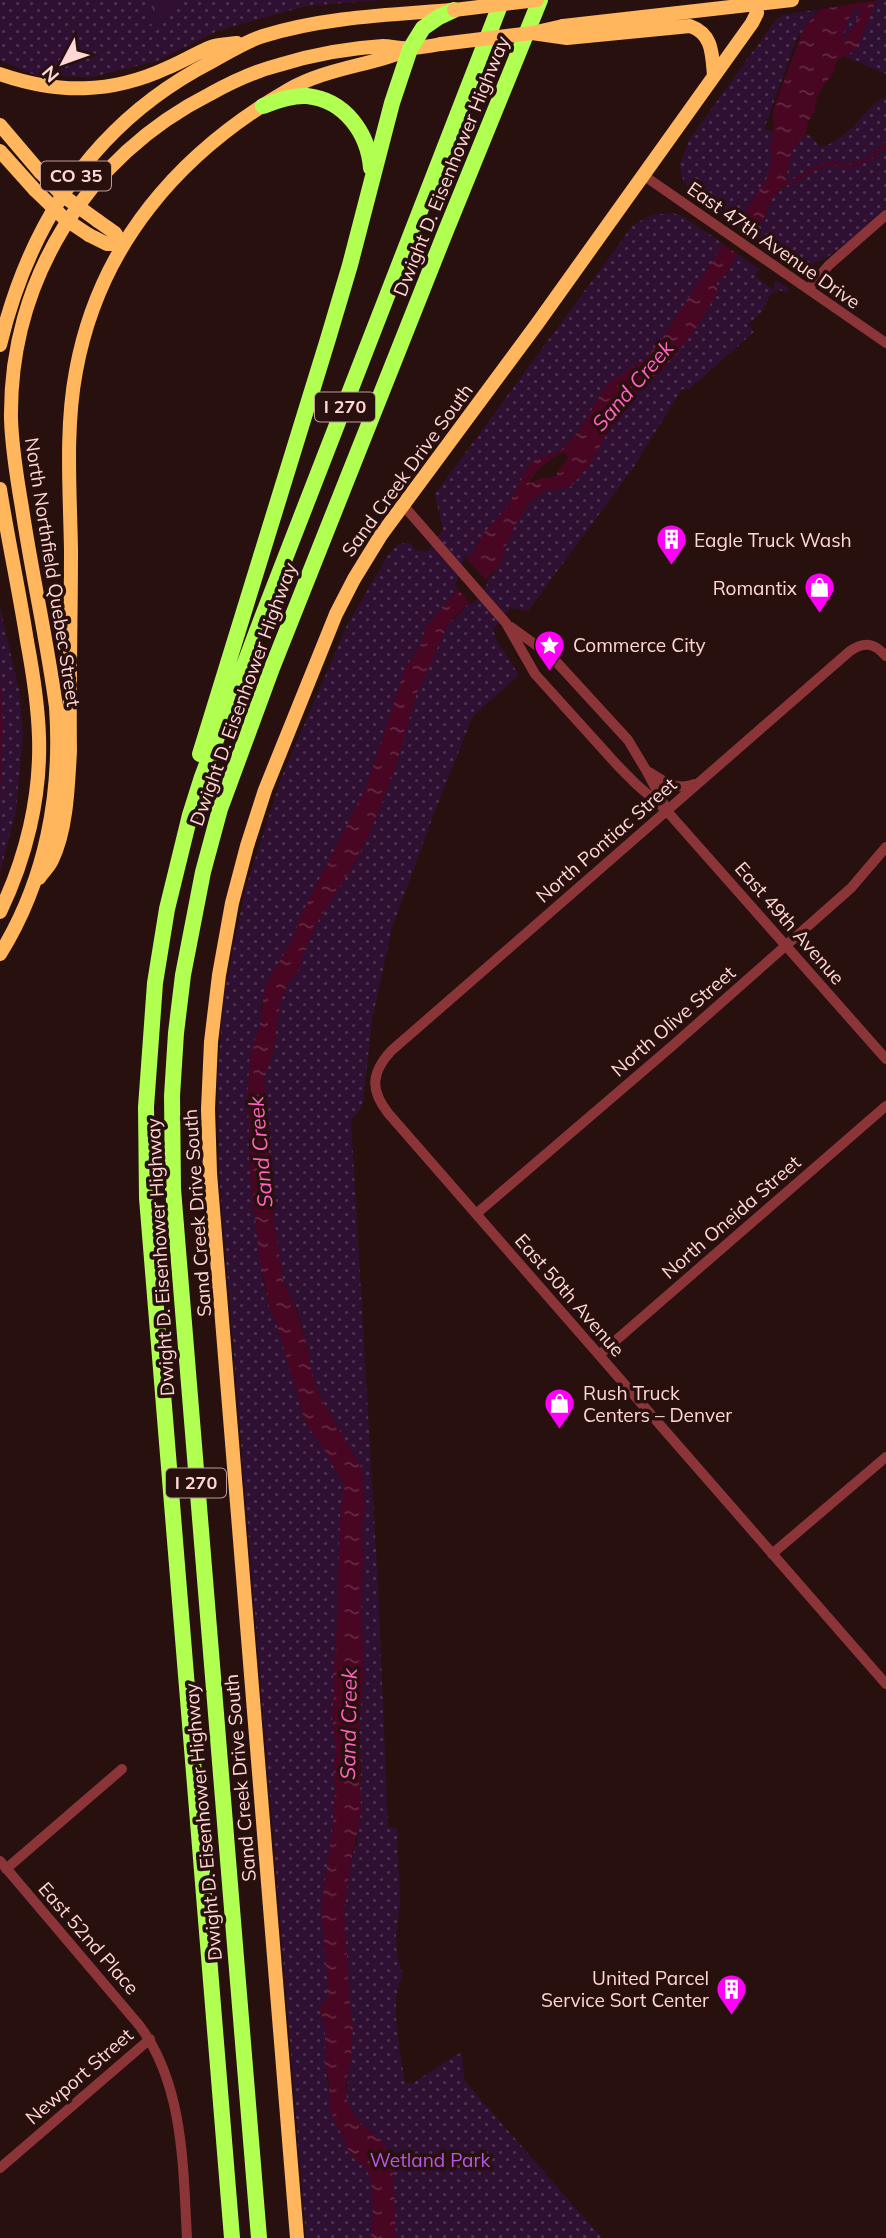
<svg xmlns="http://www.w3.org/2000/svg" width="886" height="2238" viewBox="0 0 886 2238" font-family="Mulish,sans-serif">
<defs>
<pattern id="grass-dots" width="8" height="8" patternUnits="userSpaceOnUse" patternTransform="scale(1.75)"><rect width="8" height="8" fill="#2f1033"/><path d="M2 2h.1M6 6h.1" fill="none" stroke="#4e3250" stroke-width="1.8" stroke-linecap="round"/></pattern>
<pattern id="forest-crowns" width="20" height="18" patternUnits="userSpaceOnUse" patternTransform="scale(1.75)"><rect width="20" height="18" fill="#2f1033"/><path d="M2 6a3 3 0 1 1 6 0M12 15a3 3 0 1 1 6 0" fill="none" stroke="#4e3250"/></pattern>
<pattern id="water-ripples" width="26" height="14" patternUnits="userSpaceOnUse" patternTransform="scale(1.75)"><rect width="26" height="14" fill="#490623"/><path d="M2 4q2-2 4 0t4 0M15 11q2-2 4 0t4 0" fill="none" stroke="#642a42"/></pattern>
</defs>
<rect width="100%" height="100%" fill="#28100e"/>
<path fill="url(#grass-dots)" d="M0,0H383L306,6L217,31L157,61L93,77L37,76L0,60Z
M876,0H886V74L844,56L852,52Z
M857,7L861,10L849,34L839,43L850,15Z
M819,9L804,28L801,35H798L764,129L774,131C773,142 772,149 772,160C773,178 747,210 737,225C718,212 674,190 681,161C683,154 687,147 689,140L776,19L783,15Z
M886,96V208C869,222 820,273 798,266C786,263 760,241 748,233L764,220L772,198L784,187L792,150L806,134L813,138L819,147C838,146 860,119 872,106C875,102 882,99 886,96Z
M673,213L682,216L725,245L659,343L645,359L600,395L582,427L569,442L559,452L529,465L507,507L477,543L475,551L467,558L458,589L426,626L421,644L405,669L366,788L302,913L291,943L272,973L261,1005V1020L250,1057L248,1089L250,1173L264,1285L269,1306L277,1325L303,1415L311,1431L320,1442L344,1485V1496L341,1504L340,1525L336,1646L333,1671L334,1693L332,1714L336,1756L333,1769L335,1786L333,1825L321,1908L327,1977V1998L319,2007L325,2025V2064L329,2091L347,2089L353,2024L350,2007L344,1911L350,1866L357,1840L361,1768L359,1726L364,1665L361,1610L363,1562L362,1528L365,1507L362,1469L321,1399L312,1374L309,1354L296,1306L283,1281L273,1213L264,1079L273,1052L280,1003L289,980L298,971L305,948L318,921L357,859L372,827L395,769L416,695L449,622L456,618L501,564L505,548L515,525L531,500L547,490L570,487L621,411L640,389L664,369L717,294V280L726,275L736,253L759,269L755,276L773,290L776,280L788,288L787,293L779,290L770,295L762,311L748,325L754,332L688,390L682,389L633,468L528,611L510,608L493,629L496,639L519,675L473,716L433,816L392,928L372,1020L363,1102L358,1112L351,1120L378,1585L388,1827L397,1828L400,1903L396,1936L397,1955L403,1976C388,1997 401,2057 405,2082L412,2084L449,2059L462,2052L464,2080L602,2238H306L220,1186L217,1084L224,995L245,890L282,776L348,623L389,554L396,546L404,543H411L415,550L427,552L443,530L435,494L633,225L651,215Z
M0,607L19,690L23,734L16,811L0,873Z"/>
<path fill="url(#forest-crowns)" d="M159,0H184L150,25L146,20L150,8Z"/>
<path fill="url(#water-ripples)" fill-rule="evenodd" d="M876,0L859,44L852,52L839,59L835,64L834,72L823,86L817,96L814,113L808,121L806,134L792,150L784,187L772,198L761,225H756L751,229L725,276L717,280V294L690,337L664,369L640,389L621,411L587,468L574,483L570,487L547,490L531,500L515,525L505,548L501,564L486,579L464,608L449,622L416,695L395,769L372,827L357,859L318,921L305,948L298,971L289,980L280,1003L273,1052L264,1079L273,1213L283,1281L295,1306L309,1354L312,1374L321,1399L362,1469L365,1507L362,1528L363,1562L361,1610L364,1665L359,1726L361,1814L350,1866L344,1911L350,2007L353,2024L351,2056L346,2085L347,2100L351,2110L361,2124L384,2142L393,2165L396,2238H371L373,2207L371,2181L366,2168L355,2160L348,2149L330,2110L329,2080L325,2064V2025L319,2007L327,1998V1977L321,1908L333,1825L335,1786L333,1769L336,1756L332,1714L334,1693L333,1671L336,1646L340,1525L341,1504L344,1495V1485L320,1442L311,1431L303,1415L277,1325L269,1306L259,1255L250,1173L248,1089L250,1056L261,1020L264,991L272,973L291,943L302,913L366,788L405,669L421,644L426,626L458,589L467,558L475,551L481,536L507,507L529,465L538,458L559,452L569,442L582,427L600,395L612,380L645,359L659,343L767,178L772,160L770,145L774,134L773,110L804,28L824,5ZM857,7L861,10C856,22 851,32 841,41L850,15ZM562,453L566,454L568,458L555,476L550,478H541L529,484C536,469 548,460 562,453Z
M0,678L3,724L0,797Z"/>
<path fill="#28100e" d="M822,0H879L814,10Z
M734,224L751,235L739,255L722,243Z
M465,556L488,583L472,605L455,586Z"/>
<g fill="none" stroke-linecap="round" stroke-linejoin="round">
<path stroke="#490623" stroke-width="3.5" d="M782,186C797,180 811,169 826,164C833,162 836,164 842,165C858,168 876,155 886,144"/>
<path stroke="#8b3538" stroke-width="10" d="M643,175L886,343
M808,289L829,265L886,215
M403,505L506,623L535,674L619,767L637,785L666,810L886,1059
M511,627L551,656L628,740L646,770L665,806
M886,656C874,643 865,641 850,651L391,1051C371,1073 370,1090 388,1113L886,1684
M649,772C664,782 677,791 695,784
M476,1214L671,1047L851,888L886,847
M599,1355L886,1106
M772,1554L886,1457
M0,1861L139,2025C184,2084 183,2167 187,2238
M6,1869L122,1769
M0,2168L150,2039"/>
<path stroke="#ffb65c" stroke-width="14" d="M563,26L792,0
M532,33L567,38L690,26C713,34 712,54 714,76
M0,74C58,94 111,94 167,68C182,62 196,53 211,47C219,44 229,44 237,43
M0,125L40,172
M0,151L35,190
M98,221L115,233L122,244
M89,235L107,244H122
M0,345C30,221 95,122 211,62C228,53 244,42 263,36C324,17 388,15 451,10
M0,489C8,540 19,590 27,641C33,673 38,704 39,737C41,797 26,858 0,912
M39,878C43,872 49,867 52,860C67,830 68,784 70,751C69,684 71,617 71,550C70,491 65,429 76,371C99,245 179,153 288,90C326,68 369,66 408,50
M0,954C46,880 62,793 56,707C47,640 32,575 22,508C17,479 12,449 11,419C9,280 87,156 210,94C232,82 255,71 279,65C311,55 349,48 383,46C392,46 400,49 409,48C420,48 431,46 441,44
M297,2238L210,1173L208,1109L211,1042L219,975L232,903L247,846L265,790L336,614L354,579L381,535L537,324L752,23L757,13L756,0"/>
<path stroke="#b1ff50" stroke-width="16" d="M263,106C277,101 292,95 307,96C345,100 368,133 371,168
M200,754L328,339L350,265L392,103L410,49L423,28L439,17L454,10
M232,2238L147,1198L146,1107L155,983L167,909L190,815L202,777L263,615L502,0
M259,2238L173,1189L172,1096L176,1033L183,975L203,872L220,809L272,668L445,233L540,0"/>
<path stroke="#ffb65c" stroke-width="14" d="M454,10L537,0
M441,44L532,33L563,26
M40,172L62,195L98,221
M35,190L65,219L89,235"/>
</g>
<defs>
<symbol id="building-pin" viewBox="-11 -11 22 30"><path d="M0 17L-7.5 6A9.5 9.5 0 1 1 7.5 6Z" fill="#ff01f9" stroke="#28100e"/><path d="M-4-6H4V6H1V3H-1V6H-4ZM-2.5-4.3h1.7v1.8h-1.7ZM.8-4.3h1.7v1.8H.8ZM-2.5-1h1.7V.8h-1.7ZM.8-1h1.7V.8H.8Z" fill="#fff"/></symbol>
<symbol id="shop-pin" viewBox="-11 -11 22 30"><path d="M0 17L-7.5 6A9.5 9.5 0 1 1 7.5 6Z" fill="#ff01f9" stroke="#28100e"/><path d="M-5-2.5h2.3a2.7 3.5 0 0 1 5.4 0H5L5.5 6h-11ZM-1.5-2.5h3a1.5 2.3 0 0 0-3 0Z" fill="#fff"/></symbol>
<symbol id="sight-pin" viewBox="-11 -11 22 30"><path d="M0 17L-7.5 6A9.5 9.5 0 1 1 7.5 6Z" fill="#ff01f9" stroke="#28100e"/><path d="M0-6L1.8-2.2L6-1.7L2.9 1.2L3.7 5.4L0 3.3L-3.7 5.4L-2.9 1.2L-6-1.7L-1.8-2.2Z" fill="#fff"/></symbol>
</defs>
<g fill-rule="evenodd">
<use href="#building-pin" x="654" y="522" width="35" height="47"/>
<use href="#shop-pin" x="802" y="570" width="35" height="47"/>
<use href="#sight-pin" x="532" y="628" width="35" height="47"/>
<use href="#shop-pin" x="542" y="1386" width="35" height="47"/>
<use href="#building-pin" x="714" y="1972" width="35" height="47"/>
</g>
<g text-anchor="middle" stroke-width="7" stroke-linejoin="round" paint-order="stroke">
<g fill="#28100e" stroke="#be9b99" stroke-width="2">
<rect x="41" y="161.5" width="70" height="29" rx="5"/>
<rect x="315" y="392.5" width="60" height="29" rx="5"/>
<rect x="166" y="1468.5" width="60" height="29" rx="5"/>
</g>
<g font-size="18" font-weight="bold" fill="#ffd7d5">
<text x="76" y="182">CO 35</text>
<text x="345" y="413">I 270</text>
<text x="196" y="1489">I 270</text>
</g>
<g font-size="19" fill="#ffd7d5" stroke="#28100e">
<text transform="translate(451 166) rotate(-68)" y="7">Dwight D. Eisenhower Highway</text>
<text transform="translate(774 245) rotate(35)" y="7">East 47th Avenue Drive</text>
<text transform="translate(407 470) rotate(-54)" y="7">Sand Creek Drive South</text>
<text transform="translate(53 572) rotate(81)" y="7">North Northfield Quebec Street</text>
<text transform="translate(243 694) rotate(-70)" y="7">Dwight D. Eisenhower Highway</text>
<text transform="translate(606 840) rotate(-41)" y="7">North Pontiac Street</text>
<text transform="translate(790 923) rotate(49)" y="7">East 49th Avenue</text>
<text transform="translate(673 1021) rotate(-41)" y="7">North Olive Street</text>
<text transform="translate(197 1213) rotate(-94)" y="7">Sand Creek Drive South</text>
<text transform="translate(731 1217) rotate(-41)" y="7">North Oneida Street</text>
<text transform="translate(160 1257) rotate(-93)" y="7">Dwight D. Eisenhower Highway</text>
<text transform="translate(570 1295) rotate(49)" y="7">East 50th Avenue</text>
<text transform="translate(240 1778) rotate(-95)" y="7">Sand Creek Drive South</text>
<text transform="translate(203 1822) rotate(-95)" y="7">Dwight D. Eisenhower Highway</text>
<text transform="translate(89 1938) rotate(49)" y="7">East 52nd Place</text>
<text transform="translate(79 2076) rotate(-41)" y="7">Newport Street</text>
</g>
<g font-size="19" fill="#ffd7d5" stroke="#28100e" text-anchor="start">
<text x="694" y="547">Eagle Truck Wash</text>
<text x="797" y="595" text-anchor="end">Romantix</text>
<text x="573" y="652">Commerce City</text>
<text x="583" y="1400">Rush Truck<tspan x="583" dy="22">Centers – Denver</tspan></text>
<text x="709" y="1985" text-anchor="end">United Parcel<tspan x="709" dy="22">Service Sort Center</tspan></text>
</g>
<g font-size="19" fill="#b957e9" stroke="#28100e">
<text x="430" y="2167">Wetland Park</text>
</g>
<g font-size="21" font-style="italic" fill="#ff63c2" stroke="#28100e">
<text transform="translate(633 386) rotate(-49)" y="7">Sand Creek</text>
<text transform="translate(261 1152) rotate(-95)" y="7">Sand Creek</text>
<text transform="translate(349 1724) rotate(-89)" y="7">Sand Creek</text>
</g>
</g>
<g transform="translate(63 63) rotate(229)" stroke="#28100e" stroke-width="5" paint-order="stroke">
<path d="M0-5L12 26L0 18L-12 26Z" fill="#ffd7d5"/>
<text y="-10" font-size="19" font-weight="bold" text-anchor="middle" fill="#ffd7d5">N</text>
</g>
</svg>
